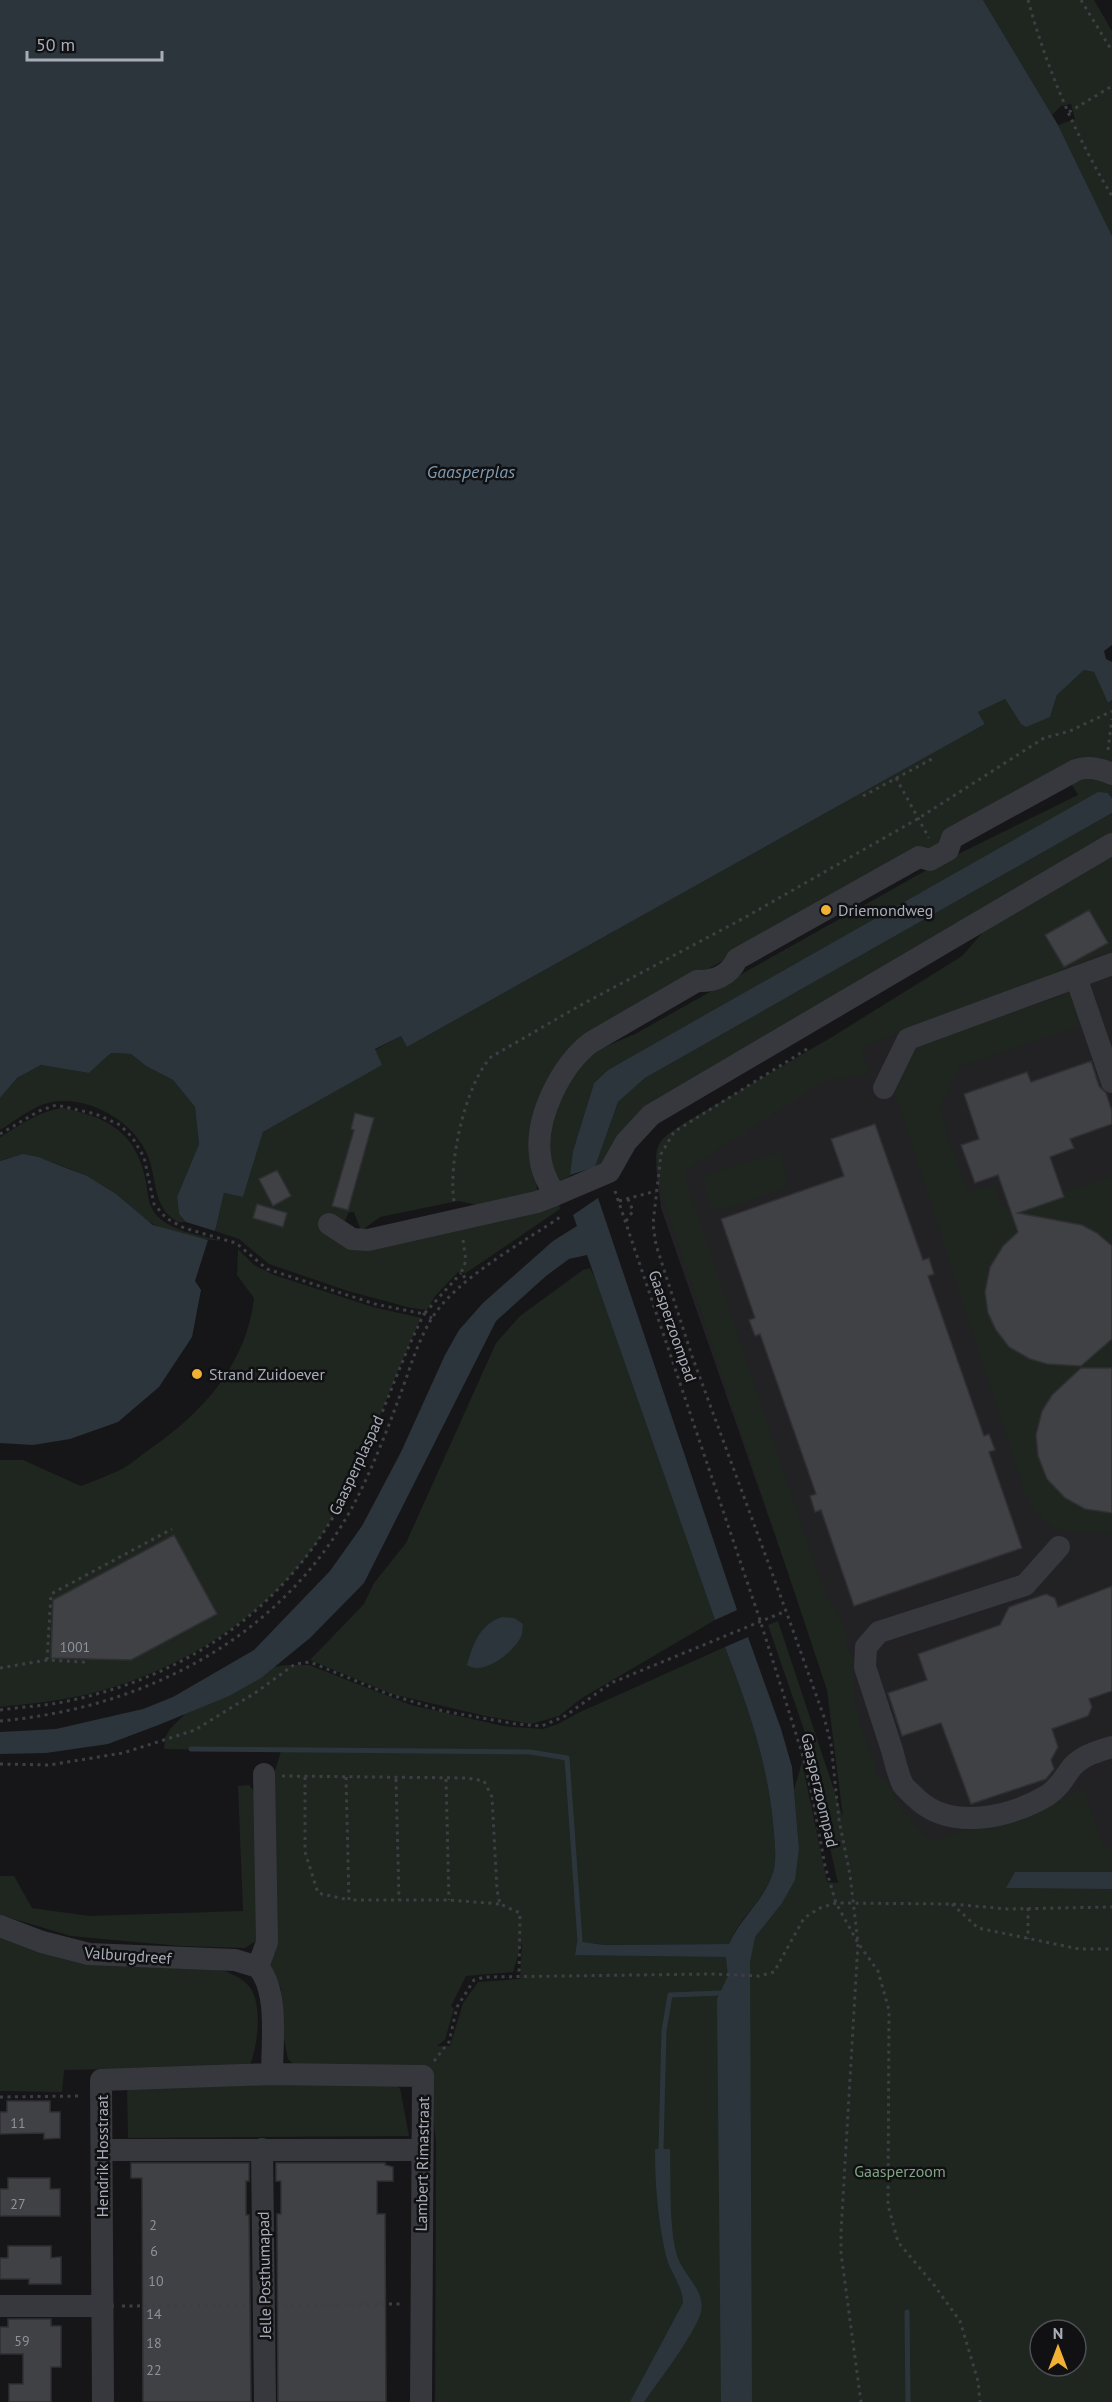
<svg xmlns="http://www.w3.org/2000/svg" width="1112" height="2402" viewBox="0 0 1112 2402" font-family="'PT Sans',sans-serif">
<rect width="100%" height="100%" fill="#161618"/>
<path fill="#222225" d="M1112,874V1891L897,1885L661,1208L656,1166Z"/>
<path fill="#1e261f" fill-rule="evenodd" d="M983,0H1094L1112,31V236L1058,125L1075,119L1071,104L1061,106L1052,115Z
M1084,670L1094,672L1108,703L1112,700V767L1086,763L944,848L767,936L582,1040L566,1055L536,1175L537,1190L526,1201L487,1207L458,1201L380,1217L361,1231L354,1212H349L336,1241L558,1197L560,1209L466,1273L458,1272L435,1296L427,1310L411,1308L348,1291L269,1264L239,1239L215,1231L224,1193L243,1197L263,1132L381,1065L375,1050L401,1036L407,1047L985,724L978,712L1005,699L1021,724L1050,717L1057,695Z
M1081,775L1112,779V798L1108,793L608,1070L594,1083L573,1151L570,1176L559,1182L551,1173L548,1126L579,1058L635,1034L932,867L1078,795L1069,780Z
M1112,813V834L658,1102L600,1166L595,1167L618,1102L645,1078Z
M1112,852V949L1068,968L860,1048L870,1074L824,1081L686,1170L685,1179L815,1564L832,1608L843,1623L847,1645L854,1663V1703L879,1779H885L900,1808L931,1842L1084,1790L1104,1847L1112,1845V2402H435L436,2142L431,2098L426,2080L296,2066L288,2059L282,2030L281,1989L268,1961L271,1784L281,1751L164,1749L165,1738L170,1729L184,1715L273,1667L287,1665H309L411,1705L503,1726L543,1729L558,1724L578,1713L725,1647C749,1710 769,1766 774,1834C775,1846 777,1863 772,1875C762,1904 739,1917 729,1944L604,1945L577,1941L575,1954L724,1956L799,1848L794,1790L802,1762L827,1882L838,1883L820,1804L812,1753L768,1625L778,1621L843,1817L827,1690L658,1182C654,1145 654,1142 686,1122L832,1037L962,956L991,923ZM522,1942L520,1979L478,1982L463,2003L450,2046H437L445,2040L454,2009L451,2006L466,1976L513,1972ZM1040,2330H1076V2366H1040Z
M1075,991L1084,1024L959,1068L940,1106L948,1137L968,1193L995,1184L1001,1206L1008,1209L1112,1177V1532L1108,1533C1067,1532 1049,1536 1026,1497L895,1093L918,1045Z
M111,1053L131,1054L146,1066L173,1080L195,1107L199,1144L177,1197L179,1214L186,1222H178C151,1207 158,1178 147,1154C132,1118 78,1089 39,1106C26,1112 13,1122 0,1130V1098L17,1078L41,1065L89,1073Z
M62,1108C105,1116 135,1131 145,1177C148,1190 147,1205 157,1216C174,1232 200,1235 222,1241C204,1240 170,1233 155,1225C140,1217 129,1203 115,1194C88,1175 32,1146 0,1161V1137C19,1126 39,1111 62,1108Z
M780,1151L789,1186L726,1209L711,1210L703,1176Z
M238,1249L254,1265L274,1275L373,1307L421,1318C392,1381 370,1448 337,1509C287,1605 189,1670 85,1695C57,1701 29,1704 0,1707V1460H23L81,1486C94,1481 107,1476 120,1470C130,1465 140,1456 150,1449C203,1413 247,1363 254,1298L237,1275Z
M590,1268L596,1280L715,1620L582,1698L559,1716L531,1724L485,1716L392,1694L310,1660L364,1604L374,1583L406,1543L496,1343L520,1316L583,1270Z
M249,1785L255,1793L258,1914L256,1941L245,1948L181,1946L102,1939L71,1936L0,1915V1876H14L32,1908L89,1916L243,1911L238,1786Z
M0,1937L208,1966C221,1970 237,1974 247,1984C264,2000 258,2047 249,2067L64,2070L62,2092L0,2091Z
M127,2082L392,2083L400,2088L409,2136L128,2138Z"/>
<path fill="#2c353c" d="M0,0H983L1058,125L1112,236V645L1104,651L1106,659L1112,662V700L1108,703L1094,672L1084,670L1057,695L1050,717L1026,727L1021,724L1005,699L978,712L985,724L407,1047L401,1036L375,1049L382,1065L263,1132L243,1197L224,1193L215,1231L186,1222L179,1214L177,1197L199,1144L195,1107L173,1080L146,1066L131,1054L111,1053L89,1073L41,1065L17,1078L0,1098Z
M1098,792L1108,793L1112,798V813L645,1078L618,1102L595,1167L570,1175L573,1151L594,1083L608,1070Z
M23,1154L38,1157L87,1176L116,1194L153,1225L208,1240L195,1281L201,1290L192,1337L159,1387L118,1422L70,1439L33,1445L0,1443V1161Z
M598,1198L737,1610L715,1620L587,1255L569,1259L546,1276L496,1321L364,1583L310,1638L261,1678L229,1696L161,1724L108,1744L46,1753L0,1754V1732L56,1729L143,1709L173,1697L254,1650L330,1571L362,1526L401,1452L445,1355L459,1330L483,1303L553,1241L577,1226L573,1215Z
M502,1617L514,1618L523,1624C522,1627 523,1630 522,1634C517,1650 483,1677 467,1665C473,1644 480,1624 502,1617Z
M748,1637L781,1729L792,1767L799,1848L795,1880L782,1903L755,1937L750,1962L752,2402H721L717,1999L728,1976L726,1957L575,1955L577,1941L604,1945L729,1944C740,1918 763,1902 772,1875C777,1863 775,1847 774,1834C769,1766 749,1710 725,1647Z
M1015,1872H1112V1889L1006,1888Z
M655,2149H670C671,2178 668,2239 680,2263C688,2279 705,2292 701,2312C695,2334 658,2382 644,2402H630L683,2303C683,2286 670,2272 666,2256C658,2220 655,2185 655,2149Z"/>
<g fill="none" stroke-linecap="round" stroke-linejoin="round">
<path stroke="#2c353c" stroke-width="5" d="M191,1749L530,1752L567,1758L580,1941
M661,2149L664,2031L670,1995L720,1993
M907,2312L908,2402"/>
</g>
<path fill="#404145" stroke="#303034" stroke-width="1.5" d="M1089,910L1108,943L1064,967L1045,935Z
M1091,1061L1099,1086L1106,1093L1112,1111V1124L1070,1139L1074,1148L1050,1157L1064,1197L1018,1213L1082,1225L1097,1233L1112,1246V1339L1081,1366L1047,1364L1030,1359L1009,1347L996,1330L988,1313L985,1292L990,1267L1003,1246L1018,1232L998,1175L975,1183L961,1145L979,1139L964,1094L1027,1072L1031,1082Z
M355,1113L374,1118L348,1210L332,1206L354,1130L351,1129Z
M875,1124L923,1260L929,1258L934,1274L928,1276L984,1436L989,1434L995,1450L989,1452L1022,1548L854,1606L821,1510L815,1512L810,1496L816,1494L760,1334L755,1336L749,1320L755,1318L721,1219L844,1176L831,1139Z
M277,1170L291,1196L273,1206L259,1179Z
M257,1204L287,1213L283,1227L253,1218Z
M1081,1368H1112V1513L1085,1509L1065,1498L1047,1479L1038,1456L1036,1435L1042,1411L1052,1395Z
M174,1535L217,1614L131,1660L51,1658L53,1600Z
M1112,1586V1691L1089,1699L1092,1707L1088,1716L1052,1729L1058,1747L1051,1760L1054,1769L1046,1779L971,1804L941,1723L902,1736L888,1693L927,1680L918,1654L1000,1625L1009,1607L1046,1594L1055,1598L1058,1607Z
M7,2101H50V2112H60V2138L44,2139V2133L0,2134V2112H7Z
M131,2163H249V2181H246V2215H249L251,2402H143L142,2178H131Z
M276,2163H385V2165L393,2167V2181H377V2214H385L386,2402H278L277,2214H281V2181H276Z
M8,2178H50V2189H60V2216H0V2189H8Z
M8,2246H51V2258L61,2257V2284H29V2279H0V2258H8Z
M8,2319H51V2326H61V2367H51V2402H9V2384H23V2354H0V2327H8Z"/>
<g fill="none" stroke-linecap="round" stroke-linejoin="round">
<path stroke="#3d3f44" stroke-width="3" stroke-dasharray="3 4.5" stroke-linecap="butt" d="M1028,0C1047,69 1075,135 1112,196
M1081,0L1112,51
M1069,112L1112,86
M1108,750L1112,719
M896,778L929,838
M863,796L932,759
M807,1049L674,1132L661,1154L653,1224L656,1245L692,1356L786,1611L824,1717L831,1744L839,1820L850,1875L858,1943L841,2232V2253L861,2402
M0,1134L39,1111L56,1105L96,1114L120,1125L132,1137L144,1157L154,1204L166,1218L184,1228L236,1243L267,1269L375,1304L424,1314L461,1273
M615,1191L760,1620L802,1753L812,1795L825,1866L836,1903L858,1943L878,1971L889,2010L888,2205L898,2242L934,2285L960,2321L978,2381L980,2402
M454,1201C448,1164 465,1085 491,1057L579,1006L744,918L919,818L1044,738L1070,731L1112,711
M619,1201L656,1191
M626,1221L633,1211L628,1199
M463,1240L466,1261L461,1273L467,1280
M47,1660L51,1594L172,1529
M0,1668L47,1660L84,1662L88,1659
M0,1710C21,1707 43,1706 63,1702C194,1676 294,1602 352,1482C379,1427 397,1368 424,1314L432,1318
M0,1721C146,1708 285,1636 355,1502C372,1469 386,1433 399,1398C409,1372 417,1342 432,1318C458,1277 523,1243 563,1215
M0,1764L49,1765L123,1753L195,1730L255,1693L295,1664L310,1662L388,1694L443,1711L516,1724L542,1726L565,1716L611,1683L786,1611
M282,1776L467,1778L484,1781L492,1797L497,1890L500,1904L520,1913L519,1976
M305,1777V1852L318,1893L349,1900
M346,1777L349,1900H449L500,1904
M396,1779L399,1900
M446,1779L449,1900
M952,1904L978,1928L1079,1949H1112
M1028,1908V1939
M434,2061L449,2042L457,2007L474,1980L485,1977L713,1974L759,1976L774,1972L804,1918L820,1908L836,1903L952,1904L1007,1909L1112,1907
M0,2097L82,2096
M284,2305L401,2304
M122,2306L245,2305"/>
<path stroke="#37383d" stroke-width="22" d="M1112,774C1101,769 1087,766 1076,770L952,838L948,850L930,860L919,857L737,959C730,975 714,982 697,981L590,1043C561,1066 535,1117 540,1155C541,1170 547,1182 555,1195L609,1172L626,1142L651,1115L1112,844
M1076,977L1112,1082
M884,1088L908,1039L1112,964
M329,1224L352,1239L368,1240L537,1202L555,1195
M1059,1547L1025,1585L879,1632L866,1647L865,1667C874,1695 883,1722 892,1750C895,1761 898,1775 903,1785C906,1789 912,1794 916,1798C951,1832 1011,1817 1048,1795C1058,1788 1063,1780 1069,1771C1079,1756 1096,1752 1112,1747
M0,1926L42,1942L89,1954L235,1960L258,1967C279,1991 272,2043 272,2074
M258,1967L267,1942L264,1774
M262,2149L265,2402
M102,2150H422
M0,2306H103
M103,2402L101,2080L272,2074L423,2076L421,2402"/>
</g>
<g fill="#f2b134" stroke="#111113" stroke-width="2">
<circle cx="826" cy="910" r="6"/>
<circle cx="197" cy="1374" r="6"/>
</g>
<g text-anchor="middle" stroke-width="5" stroke-linejoin="round" paint-order="stroke">
<g font-size="14" fill="#8e929b">
<text x="75" y="1652">1001</text>
<text x="18" y="2128">11</text>
<text x="18" y="2209">27</text>
<text x="153" y="2230">2</text>
<text x="154" y="2256">6</text>
<text x="156" y="2286">10</text>
<text x="154" y="2319">14</text>
<text x="22" y="2346">59</text>
<text x="154" y="2348">18</text>
<text x="154" y="2375">22</text>
</g>
<g font-size="16" fill="#a8adb8" stroke="#111113" text-anchor="start">
<text x="838" y="916">Driemondweg</text>
<text x="209" y="1380">Strand Zuidoever</text>
</g>
<g font-size="16" fill="#a8adb8" stroke="#111113">
<text transform="translate(673 1326) rotate(71)" y="6">Gaasperzoompad</text>
<text transform="translate(356 1465) rotate(-65)" y="6">Gaasperplaspad</text>
<text transform="translate(820 1790) rotate(77)" y="6">Gaasperzoompad</text>
<text transform="translate(128 1955) rotate(4)" y="6">Valburgdreef</text>
<text transform="translate(102 2156) rotate(-90)" y="6">Hendrik Hosstraat</text>
<text transform="translate(422 2164) rotate(-89)" y="6">Lambert Rimastraat</text>
<text transform="translate(264 2275) rotate(-91)" y="6">Jelle Posthumapad</text>
</g>
<g font-size="16" fill="#7fa381" stroke="#111113">
<text x="900" y="2177">Gaasperzoom</text>
</g>
<g font-size="18" font-style="italic" fill="#7f9bb3" stroke="#111113">
<text x="471" y="478">Gaasperplas</text>
</g>
</g>
<g transform="translate(1058 2348)"><circle r="28" fill="#111113" stroke="#4d4f55" stroke-width="1.5"/>
<path d="M0-4.5L10 22L0 15L-10 22Z" fill="#f2b134"/>
<text y="-9" font-size="16" font-weight="bold" text-anchor="middle" fill="#a8adb8">N</text>
</g>
<path d="M27 51v9h135v-9" fill="none" stroke="#a8adb8" stroke-width="3"/>
<text x="36" y="51" font-size="18" fill="#a8adb8" stroke="#111113" stroke-width="4.5" paint-order="stroke">50 m</text>
</svg>
